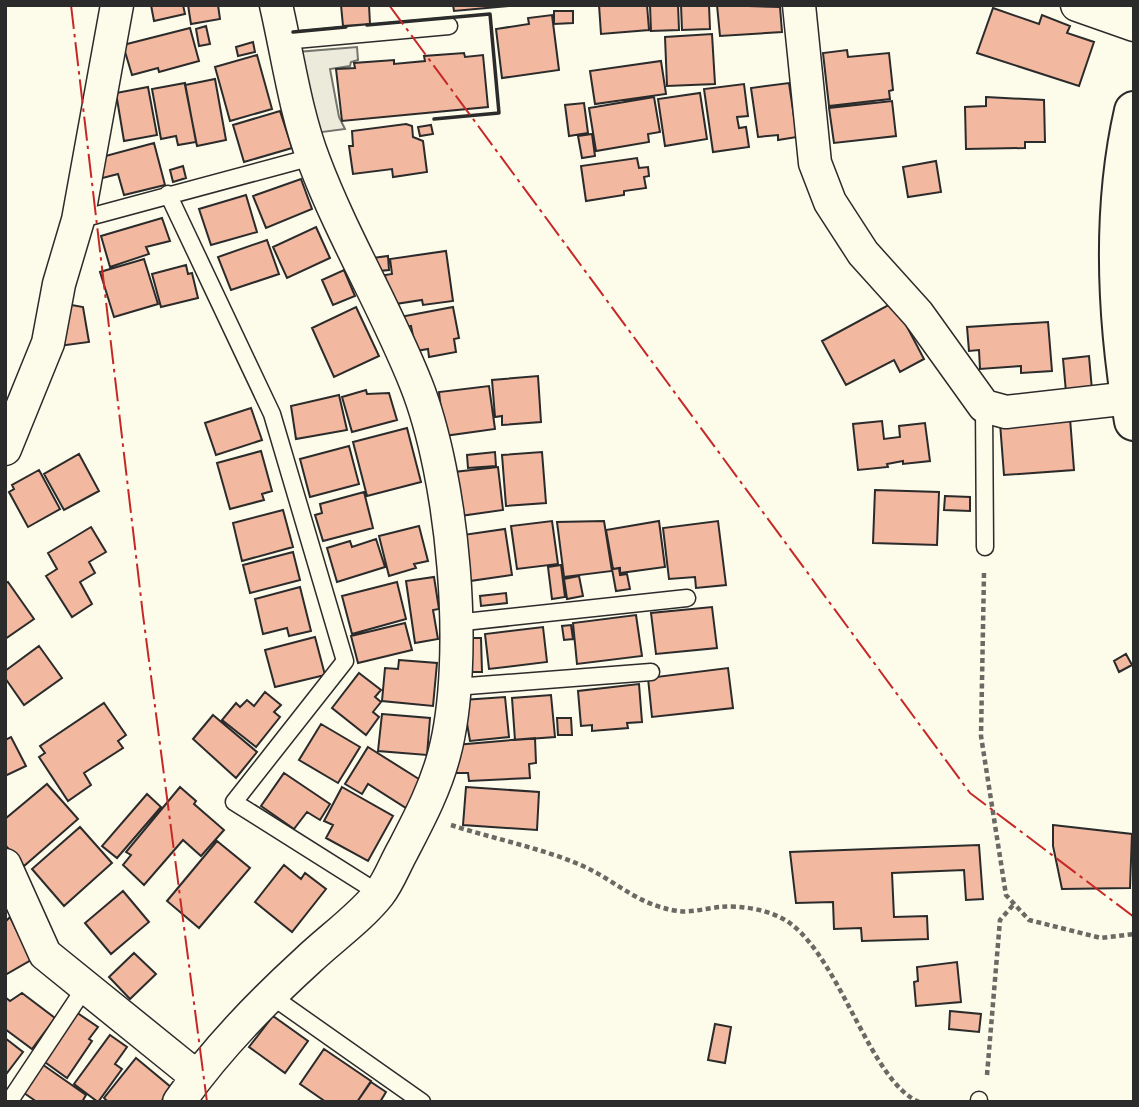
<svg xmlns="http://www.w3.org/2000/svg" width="1139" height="1107" viewBox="0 0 1139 1107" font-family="'Noto Serif',serif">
<rect width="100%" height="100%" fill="#fdfbea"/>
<path fill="#eceadb" stroke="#74746e" stroke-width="2" d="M357,47L358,60L351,62L350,66L330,69L339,117L345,129L315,133L297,52Z"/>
<path fill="#f2b8a0" stroke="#2b2b2b" stroke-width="2" d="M142,5H183L185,14L154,21L151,5Z
M188,5H218L220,19L191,24Z
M341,5H369L370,24L343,26Z
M453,5H508V6L454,11Z
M599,5H647L649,30L601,34Z
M650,5H678L679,30L651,31Z
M681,5H709L710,29L682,30Z
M717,5L780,7L782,32L720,36Z
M993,8L1039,24L1042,15L1070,26L1067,33L1094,42L1079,86L977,53Z
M554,11H573V23L554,24Z
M552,15L559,70L502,78L496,29L529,24L528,18Z
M206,26L210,44L199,46L196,29Z
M190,28L199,61L159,72L158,68L132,75L123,45Z
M712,34L715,84L667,86L665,37Z
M253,42L255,52L238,56L236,47Z
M847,50L848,57L889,53L893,90L889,91L890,99L829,106L823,53Z
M464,53L465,57L483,55L488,107L342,121L336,69L355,68L354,63L394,60V64L425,61L424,56Z
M257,55L272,109L230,121L215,67Z
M661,61L666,94L595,104L590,71Z
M215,79L226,140L197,146L185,85Z
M185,83L196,142L178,145L176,136L161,139L152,89Z
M789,83L797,137L778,140V135L758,137L751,88Z
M744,84L748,116L737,117L739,128L746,127L749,147L713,152L704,89Z
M148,87L157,135L124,141L116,93Z
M700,93L707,139L665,146L658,99Z
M654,97L660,132L648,134L649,142L596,151L589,108Z
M986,97L1044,100L1045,142H1025V148L966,149L965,107L986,106Z
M892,101L896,136L834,143L829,108Z
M584,103L588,133L569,136L565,105Z
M280,111L292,148L244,162L233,125Z
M406,124L412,126L413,137L423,141L427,172L393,177L392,169L353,174L349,146H353L352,131Z
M431,125L433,134L420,136L418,127Z
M592,134L595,156L582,158L578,136Z
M154,143L165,185L124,195L118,174L95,180L98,158Z
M637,158L639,168L648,167L649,176L644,177L646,188L624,191V195L586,201L581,166Z
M936,161L941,192L908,197L903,167Z
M183,166L186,178L173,182L170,170Z
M301,179L312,209L266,228L253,196Z
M246,195L257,232L211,245L199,209Z
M162,218L170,241L146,247L149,254L110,267L101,236Z
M316,227L330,258L287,278L273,247Z
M267,240L279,274L231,290L218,257Z
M446,251L453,301L423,305L422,300L389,305L385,275L392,274L390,259Z
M388,256L389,270L370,272L365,259Z
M144,259L158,304L114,317L100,272Z
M186,265L188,274L192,273L198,298L161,307L152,274Z
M344,270L355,296L333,305L322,280Z
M894,302L924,359L900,372L894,360L846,385L822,341Z
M66,304L83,307L89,342L51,347Z
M356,307L379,356L334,377L312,328Z
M453,307L459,338L454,339L456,352L429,357L428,349L416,351L411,326L402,328L400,317Z
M1048,322L1052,371L1021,373V366L980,369L979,350L969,351L967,327Z
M1089,356L1092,390L1066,392L1063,359Z
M538,376L541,422L502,425V416L495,417L492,380Z
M489,386L495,429L444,436L439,392Z
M366,390L367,394L389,393L397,420L352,432L342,397Z
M339,395L347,430L296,439L291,406Z
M251,408L262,440L216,455L205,423Z
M1070,418L1074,470L1004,475L1000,423Z
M882,421L884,439L900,437L899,426L925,423L930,461L903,464V461L887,464L888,467L858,470L853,424Z
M407,428L421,482L367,496L353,442Z
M349,446L359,484L310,497L300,459Z
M261,451L272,491L262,494L264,500L230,509L217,463Z
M495,452L496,466L468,468L467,455Z
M542,452L546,503L506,506L502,455Z
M79,454L99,491L64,510L44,474Z
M498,467L503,510L460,516L454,472Z
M39,470L60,509L28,527L9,492L14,489L12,485Z
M875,490L939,492L937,545L873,543Z
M364,492L373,528L323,541L315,515L322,513L320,504Z
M945,496L970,497V511L944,510Z
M283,510L293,547L242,561L233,523Z
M552,521L558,564L517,569L511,526Z
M604,521L612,571L564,577L557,522Z
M659,521L665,567L620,573V568L613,569L606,530Z
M718,521L726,585L696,588L695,577L669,579L663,528Z
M419,526L428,561L414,564L416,568L389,576L379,536Z
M91,527L106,552L89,562L95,573L80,582L92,604L72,617L46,576L57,569L48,553Z
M505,529L512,575L470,581L463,535Z
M376,539L385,567L337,582L327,548L350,541L352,547Z
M293,552L300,580L250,593L243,565Z
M561,565L565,597L552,599L548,567Z
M619,568L620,575L627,574L630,589L616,591L612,569Z
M579,576L583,596L567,599L564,579Z
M434,577L439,609L433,610L438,639L415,643L406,581Z
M8,582L34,619L5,639V583Z
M397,582L406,619L352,634L342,596Z
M300,587L311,631L289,636L287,628L263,634L255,599Z
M506,593L507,603L481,606L480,596Z
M712,607L717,648L656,654L651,613Z
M636,615L642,656L577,664L573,623Z
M405,623L412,650L358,663L351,636Z
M571,625L573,639L564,640L562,626Z
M543,627L547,662L489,669L485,634Z
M315,637L325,675L275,687L265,650Z
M464,638H481L482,672H463Z
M39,646L62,678L24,705L5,678V671Z
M1126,654L1132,665L1119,672L1114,661Z
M399,660L437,663L433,706L382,701L385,668L398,669Z
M728,668L733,708L652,717L648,678Z
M359,673L381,690L375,697L381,702L373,712L379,717L366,735L332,708Z
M639,684L642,722L627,723L628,728L592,731V725L581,726L578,691Z
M265,692L281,705L274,712L280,717L256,747L222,720L236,703L240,707L247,700L254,706Z
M551,695L555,737L515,740L512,698Z
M505,697L509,737L470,741L463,700Z
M104,703L126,735L118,741L123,748L84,773L91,785L68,801L39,757L45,753L40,746Z
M382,714L430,718L427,755L378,751Z
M213,715L257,752L236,778L193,739Z
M557,718H571L572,735H558Z
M321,724L360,747L338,783L299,760Z
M11,737L26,766L5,776V740Z
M535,738L536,763L529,764L530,778L469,781L468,773H450L455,745Z
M368,747L422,781L406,808L368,784L362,794L345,784Z
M284,773L330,804L320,820L307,812L294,829L261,806Z
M47,784L78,819L24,866L5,845V819Z
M180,787L196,801L194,804L224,830L201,856L183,840L144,885L123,865L131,855L126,852Z
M342,787L393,816L368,861L326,838L333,825L324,821Z
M466,787L539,792L537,830L463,825Z
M147,794L161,807L117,858L102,846Z
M1053,825L1132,834L1130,888L1062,889L1053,846Z
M80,827L112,863L64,906L32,869Z
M217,841L250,868L199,928L167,901Z
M979,845L983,899L966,900L964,870L892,873L894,917L927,916L928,939L862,941L861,928L834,929L833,902L796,903L790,852Z
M284,865L301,879L305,873L326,889L292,932L255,902Z
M123,891L149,922L111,954L85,923Z
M10,917L31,960L5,975V922Z
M134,953L156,974L130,999L109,977Z
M957,962L961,1002L916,1006L914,982L918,981L917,967Z
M22,993L55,1018L32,1049L5,1029V997L10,1001Z
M950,1011L981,1014L979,1032L949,1029Z
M76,1012L98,1027L89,1039L92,1041L67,1078L42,1060Z
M273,1016L308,1041L285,1073L249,1047Z
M715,1024L731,1027L725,1063L708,1060Z
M110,1035L127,1047L115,1064L122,1069L98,1102L74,1084Z
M5,1038L23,1052L7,1073L5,1072Z
M324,1049L371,1081L357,1102H326L300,1084Z
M136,1058L172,1088L161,1102H108L104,1098Z
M39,1062L86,1095L82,1102H37L24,1093Z
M371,1082L386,1092L380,1102H357Z"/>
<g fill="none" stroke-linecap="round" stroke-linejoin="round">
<defs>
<path id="lane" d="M284,41L449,26
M168,194L272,414L345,661L234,802L380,894
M78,220L312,157
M984,406L985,547
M455,623L687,598
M455,687L651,672
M270,995L422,1102
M979,1100V1102
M9,1102L86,986"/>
<path id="street" d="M799,5L815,163L830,202L863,253L918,314L984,406L1006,412L1130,398
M1077,5L1134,25
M5,449L48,343L59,284L78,220L117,5
M5,865L45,954L197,1077
M179,1102C215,1050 261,1003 307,961C330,939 360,918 379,894C389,881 395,864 403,850C419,819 435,789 444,755C470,658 453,477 416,384C386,308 343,238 314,161C295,111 288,57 276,5"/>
<path id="secondary" d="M1134,111C1111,212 1117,321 1134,421"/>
</defs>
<use href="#lane" stroke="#2b2b2b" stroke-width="19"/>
<use href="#street" stroke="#2b2b2b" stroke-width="35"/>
<use href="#secondary" stroke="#2b2b2b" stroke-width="42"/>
<path stroke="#6a6964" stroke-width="4.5" stroke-dasharray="5 3.5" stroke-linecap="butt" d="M984,573L981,736L1006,895L1029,920L1101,938L1134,934
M451,825C494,839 542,848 583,866C618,882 637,905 678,911C691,913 707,908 720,907C742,905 773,910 791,924C842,963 871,1082 919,1102
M987,1075L1000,920L1014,904"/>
<use href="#lane" stroke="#fdfbea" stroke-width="16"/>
<use href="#street" stroke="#fdfbea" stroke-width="32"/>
<use href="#secondary" stroke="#fdfbea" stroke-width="38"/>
<path stroke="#2b2b2b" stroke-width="3.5" d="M367,25L490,14L499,113L434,119
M293,32L346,27"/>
<path stroke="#c62828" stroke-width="2" stroke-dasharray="24 5 3.5 5" stroke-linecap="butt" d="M71,5L143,615L207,1102
M389,5L970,793L1134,917"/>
</g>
<rect width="1139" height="1107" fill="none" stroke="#2b2b2b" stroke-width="14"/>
</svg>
